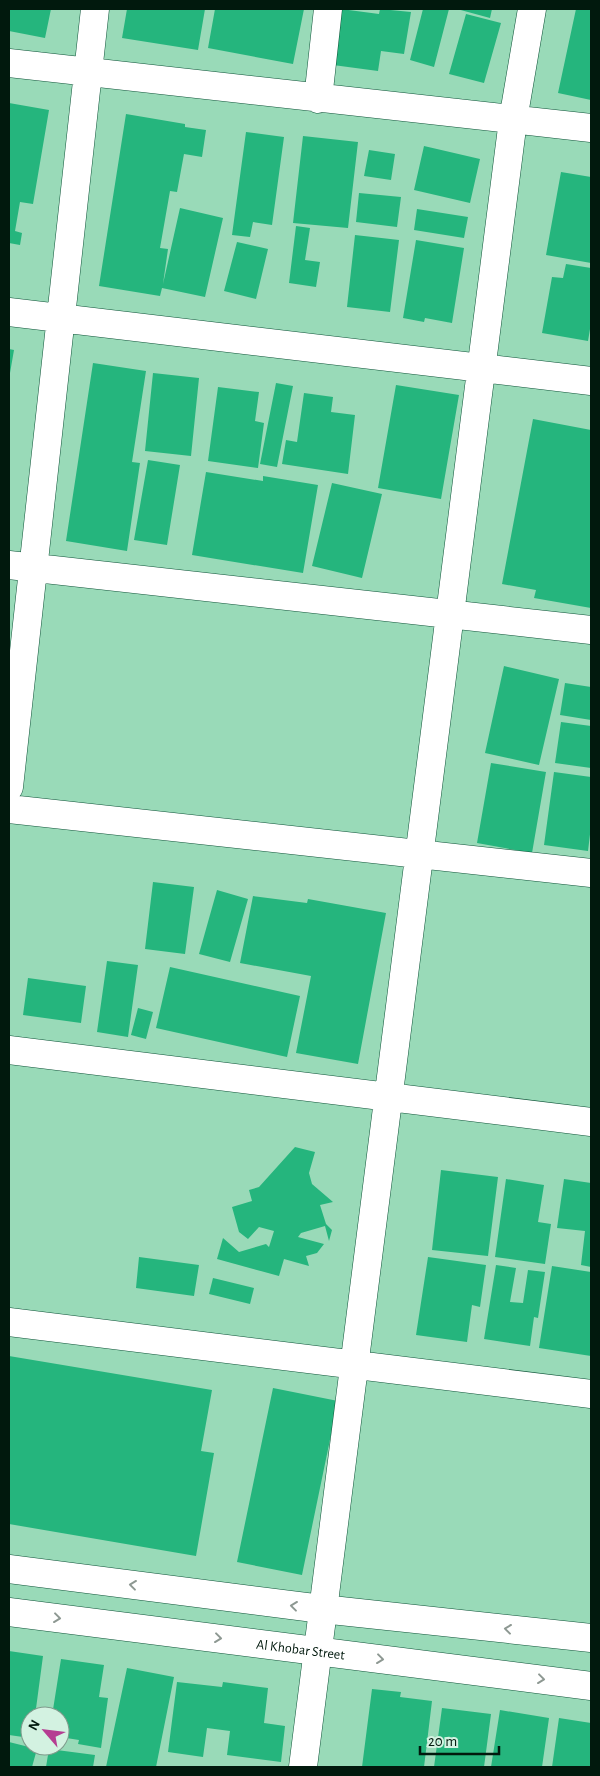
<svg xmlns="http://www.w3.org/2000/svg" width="600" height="1776" viewBox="0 0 600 1776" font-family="'Alegreya Sans',sans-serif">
<rect width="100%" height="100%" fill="#99dab8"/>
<path fill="#25b57d" d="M9,9H51L45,38L9,31Z
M127,9H205L198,50L122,38Z
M215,9H304L293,64L208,48Z
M341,9L379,14L380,9L411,12L404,54L381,51L378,71L333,65Z
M423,9H449L434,67L410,60Z
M457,9H492L490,18Z
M576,9H591V100L558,93Z
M466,14L501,23L484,83L449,74Z
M9,103L49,110L33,204L20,202L15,231L22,233L20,245L9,243Z
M126,114L185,124V127L206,130L202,157L184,154L177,192L170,191L160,248L168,249L163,284L180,208L223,218L205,297L162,288L160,296L99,286Z
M246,132L284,137L272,225L253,222L250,237L232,235Z
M303,136L358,142L348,228L293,223Z
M424,146L480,159L470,203L414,190Z
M369,150L395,154L391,180L364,176Z
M561,172L591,177V263L546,255Z
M359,193L401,197L397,227L356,222Z
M417,209L468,217L464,238L414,230Z
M296,226L310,228L305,260L320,262L316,287L289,283Z
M355,235L399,240L390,312L347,307Z
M416,240L464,248L452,323L425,318L424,322L403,318Z
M237,242L268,249L256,299L224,291Z
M566,264L591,268V323L588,341L542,333L552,277L563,278Z
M9,349L14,350L10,373H9Z
M93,363L146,371L132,462L140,463L127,551L66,541Z
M153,373L199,378L191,456L145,451Z
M276,383L293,386L277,467L260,464Z
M396,385L459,395L441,499L378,488Z
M218,387L259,392L255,421L264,423L258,468L208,461Z
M304,393L333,397L331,412L355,415L348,474L282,464L286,440L297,442Z
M533,419L591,430V608L534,598L536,590L502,584Z
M148,460L180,465L167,545L134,540Z
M206,472L263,481V476L318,485L303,573L192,555Z
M332,483L382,494L362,578L312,566Z
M504,666L559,679L539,765L485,753Z
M565,683L591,687V720L560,715Z
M561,722L591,726V768L555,763Z
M491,763L546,772L532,853L477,843Z
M554,772L591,777V826L588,851L544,845Z
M153,882L194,887L185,954L145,949Z
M217,890L248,899L230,962L199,954Z
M253,896L307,903L308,899L386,913L358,1064L296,1053L311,976L240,963Z
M107,961L138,965L128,1037L97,1032Z
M170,967L300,996L287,1057L156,1028Z
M28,978L86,986L81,1023L23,1015Z
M138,1008L153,1012L146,1039L131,1035Z
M295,1147L315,1152L309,1173L312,1184L333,1202L320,1205L326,1224L332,1230L329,1241L325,1226L301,1233L298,1237L324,1244L317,1253L306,1256L309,1266L284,1259L279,1276L217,1259L223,1238L239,1252L266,1244L269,1247L274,1231L259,1227L248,1239L239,1232L232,1207L252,1201L249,1190L259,1187Z
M441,1170L498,1177L488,1256L432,1250Z
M506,1179L544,1185L538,1222L551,1224L545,1264L495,1257Z
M564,1179L591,1183V1267L581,1265L585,1231L557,1228Z
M139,1257L199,1265L194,1296L136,1288Z
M428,1257L486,1265L480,1307L472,1305L467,1342L416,1335Z
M496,1265L516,1268L510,1302L523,1303L528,1270L545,1272L538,1318L534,1317L530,1346L484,1339Z
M552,1266L591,1272V1356L539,1348Z
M213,1278L254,1288L250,1304L209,1294Z
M9,1356L212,1390L201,1451L214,1453L196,1556L9,1524Z
M273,1388L338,1401L302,1575L237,1562Z
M9,1651L43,1656L35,1716H30V1738L9,1735Z
M61,1659L104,1665L99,1697L108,1698L101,1748L78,1744L79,1740L60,1737V1716H52Z
M127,1668L174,1677L156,1767H106Z
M177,1682L222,1687L223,1682L268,1688L264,1723L285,1726L281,1762L227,1755L230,1731L207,1728L203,1757L168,1752Z
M372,1689L401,1692L400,1697L432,1701L424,1767H362Z
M442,1708L491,1714L484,1767H434Z
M500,1710L549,1718L542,1767H491Z
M559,1718L591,1723V1767H552Z
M9,1742L37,1749L32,1767H9Z
M49,1749L95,1755L93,1767H46Z"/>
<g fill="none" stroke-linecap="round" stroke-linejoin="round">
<defs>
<path id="street" d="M9,63L591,128
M318,99L328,9
M9,312L591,381
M9,565L591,630
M9,787L95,9
M9,809L591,873
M9,1050L591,1122
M9,1322L591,1394
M303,1767L513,120L532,9"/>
<g id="secondary">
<path d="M9,1569L322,1609L591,1638"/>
<path id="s1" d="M9,1612L591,1686"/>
</g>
</defs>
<use href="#street" stroke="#0f5439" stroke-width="29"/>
<use href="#secondary" stroke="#0f5439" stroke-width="29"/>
<use href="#street" stroke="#fff" stroke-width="28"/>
<use href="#secondary" stroke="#fff" stroke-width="28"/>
</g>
<defs><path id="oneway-chevron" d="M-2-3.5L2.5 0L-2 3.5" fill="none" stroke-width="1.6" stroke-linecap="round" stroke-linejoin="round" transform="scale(1.25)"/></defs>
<g stroke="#8d9892">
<use href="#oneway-chevron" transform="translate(133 1585) rotate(-173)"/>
<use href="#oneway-chevron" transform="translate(294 1606) rotate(-173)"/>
<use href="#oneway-chevron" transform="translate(57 1618) rotate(7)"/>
<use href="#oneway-chevron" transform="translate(508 1629) rotate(-173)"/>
<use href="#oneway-chevron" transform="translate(218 1638) rotate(7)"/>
<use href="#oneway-chevron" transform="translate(380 1659) rotate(7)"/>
<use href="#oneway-chevron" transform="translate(541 1679) rotate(7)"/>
</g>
<g text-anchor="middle" stroke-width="5" stroke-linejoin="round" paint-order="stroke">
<g font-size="14" fill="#01190d" stroke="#d3f2e1">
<text dy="5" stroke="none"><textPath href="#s1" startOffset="294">Al Khobar Street</textPath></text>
</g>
</g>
<rect width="600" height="1776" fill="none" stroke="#01190d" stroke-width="20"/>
<g transform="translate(45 1731) rotate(298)"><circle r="24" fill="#d3f2e1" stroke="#7f9b8c"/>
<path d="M0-4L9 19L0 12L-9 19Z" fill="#b53d92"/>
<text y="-8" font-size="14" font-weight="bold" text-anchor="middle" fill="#01190d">N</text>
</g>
<path d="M420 1746v8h79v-8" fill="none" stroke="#01190d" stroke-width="2.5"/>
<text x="428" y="1746" font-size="15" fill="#01190d" stroke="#d3f2e1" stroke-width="4" paint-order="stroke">20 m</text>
</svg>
